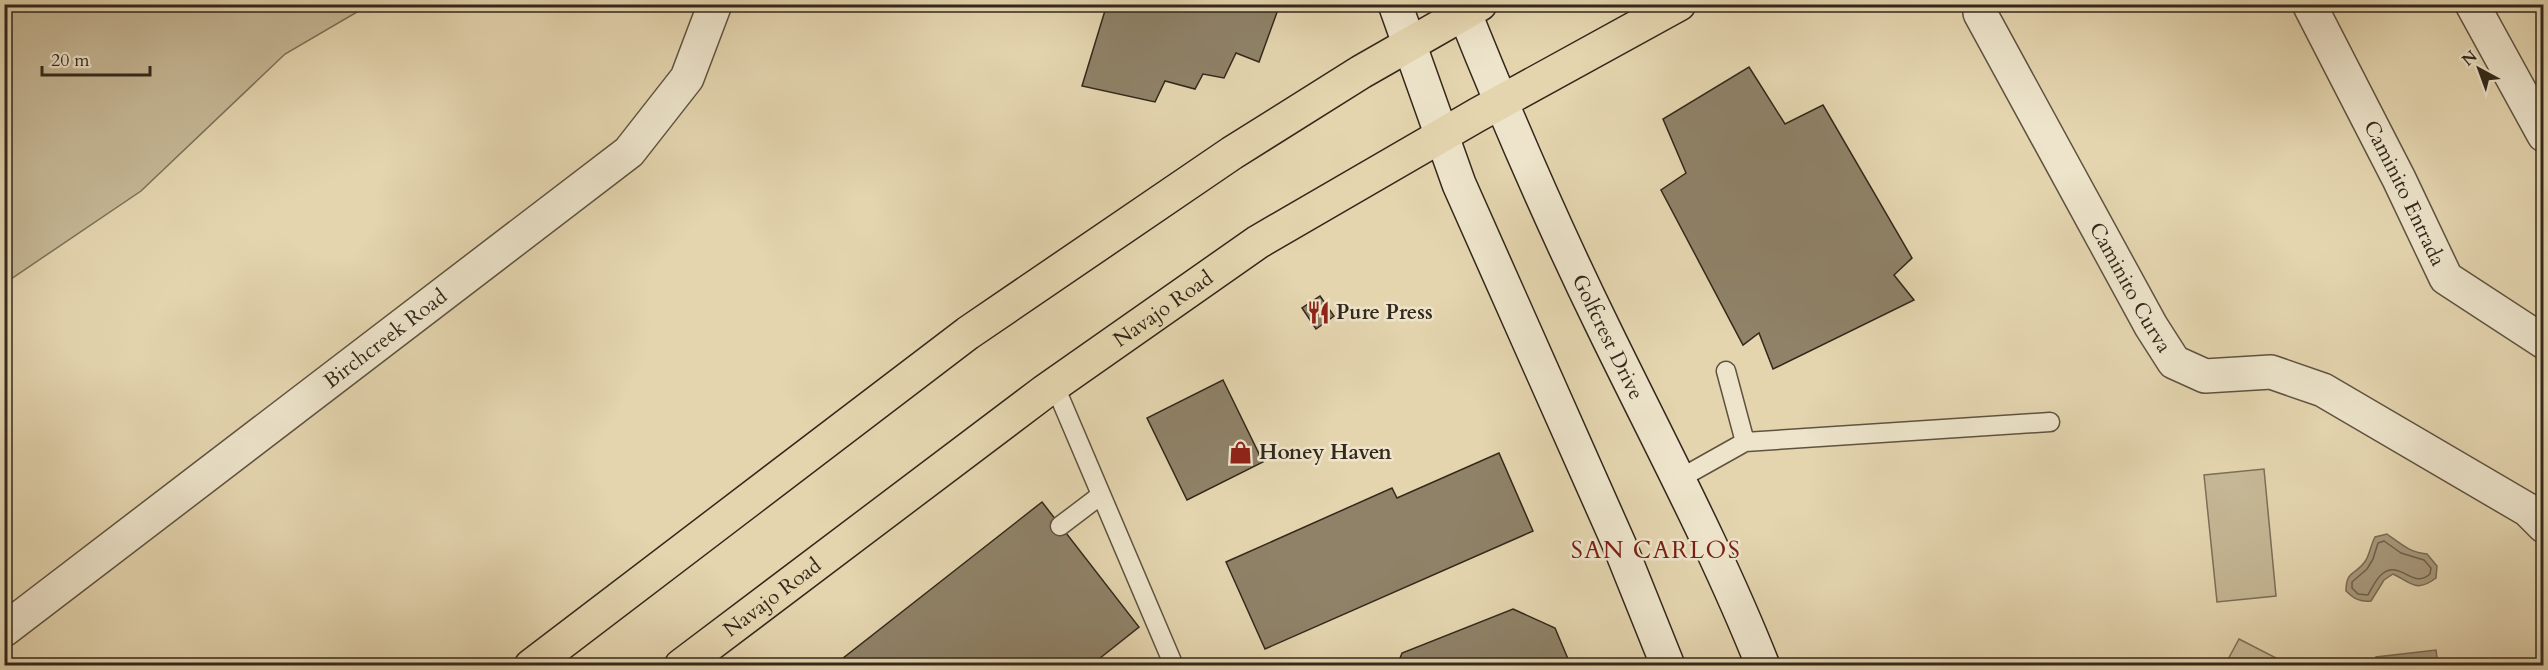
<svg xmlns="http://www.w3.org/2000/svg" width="2548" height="670" viewBox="0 0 2548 670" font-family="Cardo,serif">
<rect width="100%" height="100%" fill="#e4d5af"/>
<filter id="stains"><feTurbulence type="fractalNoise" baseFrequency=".00333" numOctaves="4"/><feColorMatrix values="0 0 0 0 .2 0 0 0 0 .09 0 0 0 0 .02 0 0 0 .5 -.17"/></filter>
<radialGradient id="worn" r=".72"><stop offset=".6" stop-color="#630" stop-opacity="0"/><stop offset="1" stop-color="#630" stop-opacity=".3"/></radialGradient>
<path fill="#c6b896" stroke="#7c7058" stroke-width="1.5" d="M5,4H369V5L285,54L141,191L5,283Z
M2264,469L2276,596L2217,602L2204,475Z
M2239,639L2282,661L2280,665H2225Z"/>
<path fill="#a89a7d" stroke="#796c56" stroke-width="1.5" d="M2387,534C2401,544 2409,552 2427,554L2437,566L2436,578C2416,593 2412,583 2393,574L2384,580L2371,601C2360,602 2354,599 2346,591C2346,569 2357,575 2366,560C2370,553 2371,544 2375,537Z
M2436,650L2438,665H2377L2376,657Z"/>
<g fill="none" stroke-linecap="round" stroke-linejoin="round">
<path stroke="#6e614c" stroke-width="1.5" d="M2384,541L2401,553L2424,560L2431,568L2430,574C2412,590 2401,559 2382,574C2376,579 2372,588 2368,595L2358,594L2352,588V582L2367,569L2373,559L2378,543Z"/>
</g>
<path fill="#8f8268" stroke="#33281b" stroke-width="1.5" d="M1107,4H1280L1259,62L1236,53L1224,78L1203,74L1195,89L1165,81L1155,102L1082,86Z
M1749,67L1785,124L1823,105L1912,258L1894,275L1914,300L1773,369L1759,333L1743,345L1661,190L1686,173L1663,119Z
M1320,296L1334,316L1316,329L1302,308Z
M1223,380L1263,462L1187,500L1147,418Z
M1499,453L1533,531L1265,649L1226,562L1392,488L1397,498Z
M1042,502L1139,627L1090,666H833Z
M1513,609L1555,628L1571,666H1397L1402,653Z"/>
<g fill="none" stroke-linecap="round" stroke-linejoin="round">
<defs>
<path id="service" d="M1726,371L1745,442
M1054,384L1174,666
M1679,479L1745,442L2050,422
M1060,526L1101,495"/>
<g id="minor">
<path id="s1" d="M1980,4V13L2151,326L2174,362L2205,376L2271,372L2323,390L2528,510L2544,526"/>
<path id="s2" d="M2309,4L2399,179L2446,278L2544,342"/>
<path d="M2472,4L2544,135"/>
<path id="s3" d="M4,630L629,152L687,78L715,4"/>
</g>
<g id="secondary">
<path d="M1395,4L1459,184L1619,544L1668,666"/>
<path id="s4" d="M1461,4C1505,114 1552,223 1604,329C1658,440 1717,550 1763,666"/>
</g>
<g id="primary">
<path d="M531,666L968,333L1232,153L1361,72L1480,4"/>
<path id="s5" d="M681,666L1044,392L1258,242L1477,115L1679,4"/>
</g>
</defs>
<use href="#service" stroke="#5f5340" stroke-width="21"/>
<use href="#minor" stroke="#5f5340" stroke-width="36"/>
<use href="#secondary" stroke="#33281b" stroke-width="36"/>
<use href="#primary" stroke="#33281b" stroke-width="36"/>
<use href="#service" stroke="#ede4cb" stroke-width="18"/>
<use href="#minor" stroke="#ede4cb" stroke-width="33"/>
<use href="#secondary" stroke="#ede4cb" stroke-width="33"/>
<use href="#primary" stroke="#e4d5af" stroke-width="33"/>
</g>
<defs>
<symbol id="restaurant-bare" viewBox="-9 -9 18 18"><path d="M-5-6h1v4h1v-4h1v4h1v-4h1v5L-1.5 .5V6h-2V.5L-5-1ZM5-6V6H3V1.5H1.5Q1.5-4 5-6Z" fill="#8f2418" stroke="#ede4cb" stroke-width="2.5" paint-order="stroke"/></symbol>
<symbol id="shop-bare" viewBox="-9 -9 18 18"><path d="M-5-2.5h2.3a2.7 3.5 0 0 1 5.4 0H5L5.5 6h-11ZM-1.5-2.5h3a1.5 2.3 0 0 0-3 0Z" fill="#8f2418" stroke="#ede4cb" stroke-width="2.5" paint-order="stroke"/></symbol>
</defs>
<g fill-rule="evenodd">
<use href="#restaurant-bare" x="1302" y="296" width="33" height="33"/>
<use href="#shop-bare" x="1224" y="436" width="33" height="33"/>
</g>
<g text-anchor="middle" stroke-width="5" stroke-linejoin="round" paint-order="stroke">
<g font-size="21" fill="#33281b" stroke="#ede4cb">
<text dy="7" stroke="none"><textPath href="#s2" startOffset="212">Caminito Entrada</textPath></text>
<text dy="7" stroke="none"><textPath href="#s1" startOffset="322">Caminito Curva</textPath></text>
<text dy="7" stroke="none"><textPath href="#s5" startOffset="600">Navajo Road</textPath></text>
<text dy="7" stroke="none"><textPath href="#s4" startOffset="364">Golfcrest Drive</textPath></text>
<text dy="7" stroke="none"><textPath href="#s3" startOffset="480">Birchcreek Road</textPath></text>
<text dy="7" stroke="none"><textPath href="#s5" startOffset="114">Navajo Road</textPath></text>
</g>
<g font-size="21" font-weight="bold" fill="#33281b" stroke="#ede4cb" text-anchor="start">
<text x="1336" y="319">Pure Press</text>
<text x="1259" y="459">Honey Haven</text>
</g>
<g font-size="24" letter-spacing="1.5" fill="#7a1f14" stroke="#ede4cb">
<text x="1656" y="558">SAN CARLOS</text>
</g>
</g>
<rect width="2548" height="670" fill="none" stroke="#e4d5af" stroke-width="24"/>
<rect x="6" y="6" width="2536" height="658" fill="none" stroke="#33281b" stroke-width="3"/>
<rect x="12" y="12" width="2524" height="646" fill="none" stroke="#33281b" stroke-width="1.5"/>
<g transform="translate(2479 69) rotate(319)" stroke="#ede4cb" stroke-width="4.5" paint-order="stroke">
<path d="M0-4.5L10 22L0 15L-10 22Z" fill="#33281b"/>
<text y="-9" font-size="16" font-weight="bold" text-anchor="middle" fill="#33281b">N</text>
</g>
<path d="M42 66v9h108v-9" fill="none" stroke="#33281b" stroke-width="3"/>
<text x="51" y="66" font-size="18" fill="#33281b" stroke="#ede4cb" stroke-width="4.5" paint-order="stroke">20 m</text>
<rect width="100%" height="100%" filter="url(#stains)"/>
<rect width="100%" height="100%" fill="url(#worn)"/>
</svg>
